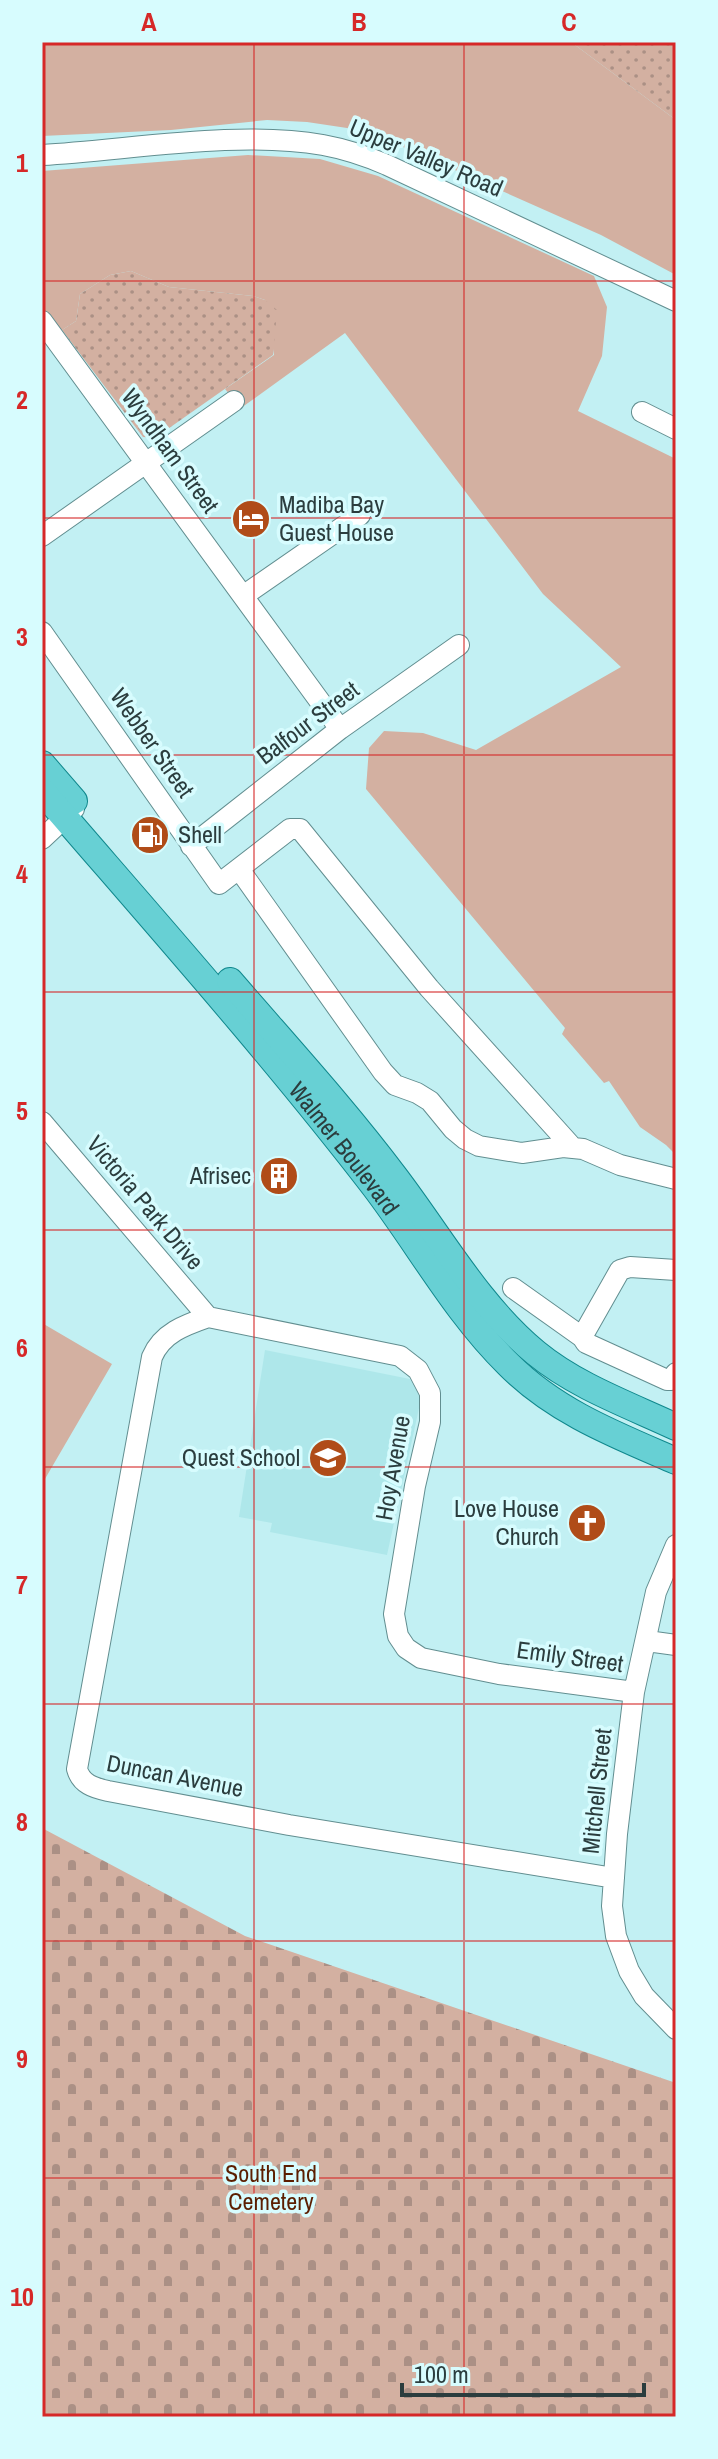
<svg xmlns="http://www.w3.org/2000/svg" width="718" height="2459" viewBox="0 0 718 2459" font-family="'Archivo Narrow',sans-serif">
<defs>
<pattern id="cemetery-stones" width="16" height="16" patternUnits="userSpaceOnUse" patternTransform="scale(2)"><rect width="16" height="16" fill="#d3b0a1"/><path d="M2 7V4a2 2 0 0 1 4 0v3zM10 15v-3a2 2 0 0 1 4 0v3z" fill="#ab9085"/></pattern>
<pattern id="park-dots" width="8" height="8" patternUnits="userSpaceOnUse" patternTransform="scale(2)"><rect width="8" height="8" fill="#d3b0a1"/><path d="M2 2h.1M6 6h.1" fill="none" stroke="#ab9085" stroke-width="1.8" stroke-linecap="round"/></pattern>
</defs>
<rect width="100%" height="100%" fill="#c2f0f3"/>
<path fill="#aee7ea" d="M265,1350L410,1379L421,1399L387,1555L270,1532L272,1523L239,1517Z"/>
<path fill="#d3b0a1" d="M42,42H571L676,120V275L601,235L385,139L347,128L307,122L267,120L171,130L42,136Z
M248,155L320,159L378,176L594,276L607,307L602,356L578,411L676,459V1155L666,1145L640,1127L609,1081L604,1083L562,1034L565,1028L366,789L369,748L384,731L423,733L476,750L621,667L543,594L345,333L241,408L225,389L274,355L265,300L253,296L169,287L131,271L110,275L80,294L76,321L59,332L42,310V171Z
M42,1323L112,1364L42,1484Z"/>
<path fill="url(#cemetery-stones)" d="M42,1828L245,1936L676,2083V2417H42Z"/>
<path fill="url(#park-dots)" d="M571,42H676V120Z
M131,271L169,287L253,296L265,300L277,310L273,355L155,438L143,437L62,330L76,321L80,294L110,275Z"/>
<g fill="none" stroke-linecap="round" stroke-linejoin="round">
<defs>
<path id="minor" d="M42,155C130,150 237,130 323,145C345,149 366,156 387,165L676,301
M42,321L340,729
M642,412L676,429
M42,536L234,401
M243,596L360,515
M42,632L219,884L290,829H300L429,988L573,1148
M42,839L74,809
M191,846L340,729L459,645
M239,869L383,1072L395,1085L417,1093L430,1101L453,1129L465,1139L479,1146L522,1153L563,1147L583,1149L620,1165L676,1179
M42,1122L208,1317
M676,1270L630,1267L620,1270L582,1337L586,1343L667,1380H671L676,1373
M513,1288L582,1337
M208,1317C185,1325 162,1333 152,1357L77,1769C81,1784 94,1788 108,1791L289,1825L614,1878
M208,1317L400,1356L418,1370L430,1393V1422L415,1486L394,1614L398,1636L406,1648L421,1658L499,1674L634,1692
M676,1545L656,1592L634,1692L617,1834L612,1906L616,1936L629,1971L644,1996L676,2029
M647,1641L676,1645"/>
<g id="major">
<path d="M42,764L74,801"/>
<path id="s1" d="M42,791C154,921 269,1050 374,1186C419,1245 455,1312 509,1365C556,1412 616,1435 676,1461"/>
<path d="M230,981C286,1046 344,1109 395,1177C440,1236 478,1305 536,1353C576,1386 629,1405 676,1427"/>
</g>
</defs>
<use href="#minor" stroke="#628e90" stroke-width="22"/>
<use href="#major" stroke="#10888d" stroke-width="28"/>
<use href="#minor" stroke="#fff" stroke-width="20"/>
<use href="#major" stroke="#67d0d4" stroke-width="26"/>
</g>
<path fill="none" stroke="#d62828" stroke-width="2" stroke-opacity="0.55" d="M254,42V2417M464,42V2417M42,281H676M42,518H676M42,755H676M42,992H676M42,1230H676M42,1467H676M42,1704H676M42,1941H676M42,2178H676"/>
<defs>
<symbol id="hotel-disc" viewBox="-11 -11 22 22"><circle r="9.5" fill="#b04c18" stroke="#d7fcfe"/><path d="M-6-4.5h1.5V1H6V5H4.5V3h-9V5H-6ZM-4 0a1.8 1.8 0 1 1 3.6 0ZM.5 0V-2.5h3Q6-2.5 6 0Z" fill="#fff"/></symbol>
<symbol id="fuel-disc" viewBox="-11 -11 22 22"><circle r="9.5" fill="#b04c18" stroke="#d7fcfe"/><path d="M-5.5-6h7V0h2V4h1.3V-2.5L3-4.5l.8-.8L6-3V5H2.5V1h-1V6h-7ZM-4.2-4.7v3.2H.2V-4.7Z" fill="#fff"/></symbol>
<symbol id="building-disc" viewBox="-11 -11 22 22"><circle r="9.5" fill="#b04c18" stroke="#d7fcfe"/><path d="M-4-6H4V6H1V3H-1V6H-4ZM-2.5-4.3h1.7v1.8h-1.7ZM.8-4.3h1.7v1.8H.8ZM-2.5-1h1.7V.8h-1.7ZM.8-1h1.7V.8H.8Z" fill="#fff"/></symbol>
<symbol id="school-disc" viewBox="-11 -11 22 22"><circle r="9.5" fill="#b04c18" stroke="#d7fcfe"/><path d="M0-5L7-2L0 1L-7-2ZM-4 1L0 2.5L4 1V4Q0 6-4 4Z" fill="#fff"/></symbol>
<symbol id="church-disc" viewBox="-11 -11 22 22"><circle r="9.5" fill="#b04c18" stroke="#d7fcfe"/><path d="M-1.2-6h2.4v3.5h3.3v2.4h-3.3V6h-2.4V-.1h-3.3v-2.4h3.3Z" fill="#fff"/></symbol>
</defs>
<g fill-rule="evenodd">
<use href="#hotel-disc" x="229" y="497" width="44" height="44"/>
<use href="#fuel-disc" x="128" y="813" width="44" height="44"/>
<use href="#building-disc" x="257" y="1154" width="44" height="44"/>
<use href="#school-disc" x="306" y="1436" width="44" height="44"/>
<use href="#church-disc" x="565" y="1501" width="44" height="44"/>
</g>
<g text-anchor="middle" stroke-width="7" stroke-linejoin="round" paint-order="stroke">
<g font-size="24" fill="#2b3d3e" stroke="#d7fcfe">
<text transform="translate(426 158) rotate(23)" y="8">Upper Valley Road</text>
<text transform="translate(170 451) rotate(54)" y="8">Wyndham Street</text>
<text transform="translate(308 723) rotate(-37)" y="8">Balfour Street</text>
<text transform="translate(152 743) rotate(55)" y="8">Webber Street</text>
<text dy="8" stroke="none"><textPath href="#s1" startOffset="468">Walmer Boulevard</textPath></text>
<text transform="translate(145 1203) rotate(50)" y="8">Victoria Park Drive</text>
<text transform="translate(393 1468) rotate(-80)" y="8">Hoy Avenue</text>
<text transform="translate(570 1657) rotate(8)" y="8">Emily Street</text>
<text transform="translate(175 1776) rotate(11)" y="8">Duncan Avenue</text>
<text transform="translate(597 1791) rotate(-84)" y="8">Mitchell Street</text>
</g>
<g font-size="24" fill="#2b3d3e" stroke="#d7fcfe" text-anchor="end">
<text x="279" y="513" text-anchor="start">Madiba Bay<tspan x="279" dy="28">Guest House</tspan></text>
<text x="178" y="843" text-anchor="start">Shell</text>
<text x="251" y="1184">Afrisec</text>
<text x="300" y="1466">Quest School</text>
<text x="559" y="1517">Love House<tspan x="559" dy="28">Church</tspan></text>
</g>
<g font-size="24" fill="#5b1e00" stroke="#d7fcfe">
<text x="271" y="2182">South End<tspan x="271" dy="28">Cemetery</tspan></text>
</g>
</g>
<rect width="718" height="2459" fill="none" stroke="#d7fcfe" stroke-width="88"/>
<path d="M402 2383v12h242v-12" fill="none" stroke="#2b3d3e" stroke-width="4"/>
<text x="414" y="2383" font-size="24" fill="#2b3d3e" stroke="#d7fcfe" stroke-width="6" paint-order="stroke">100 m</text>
<rect x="44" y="44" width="630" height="2371" fill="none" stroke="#d62828" stroke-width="3"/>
<g font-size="26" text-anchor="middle" font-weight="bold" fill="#d62828">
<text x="149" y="31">A</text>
<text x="359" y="31">B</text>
<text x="569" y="31">C</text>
<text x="22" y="172">1</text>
<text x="22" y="409">2</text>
<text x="22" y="646">3</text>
<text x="22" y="883">4</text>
<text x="22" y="1120">5</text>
<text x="22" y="1357">6</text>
<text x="22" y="1594">7</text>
<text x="22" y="1831">8</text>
<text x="22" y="2068">9</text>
<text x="22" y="2306">10</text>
</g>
</svg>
